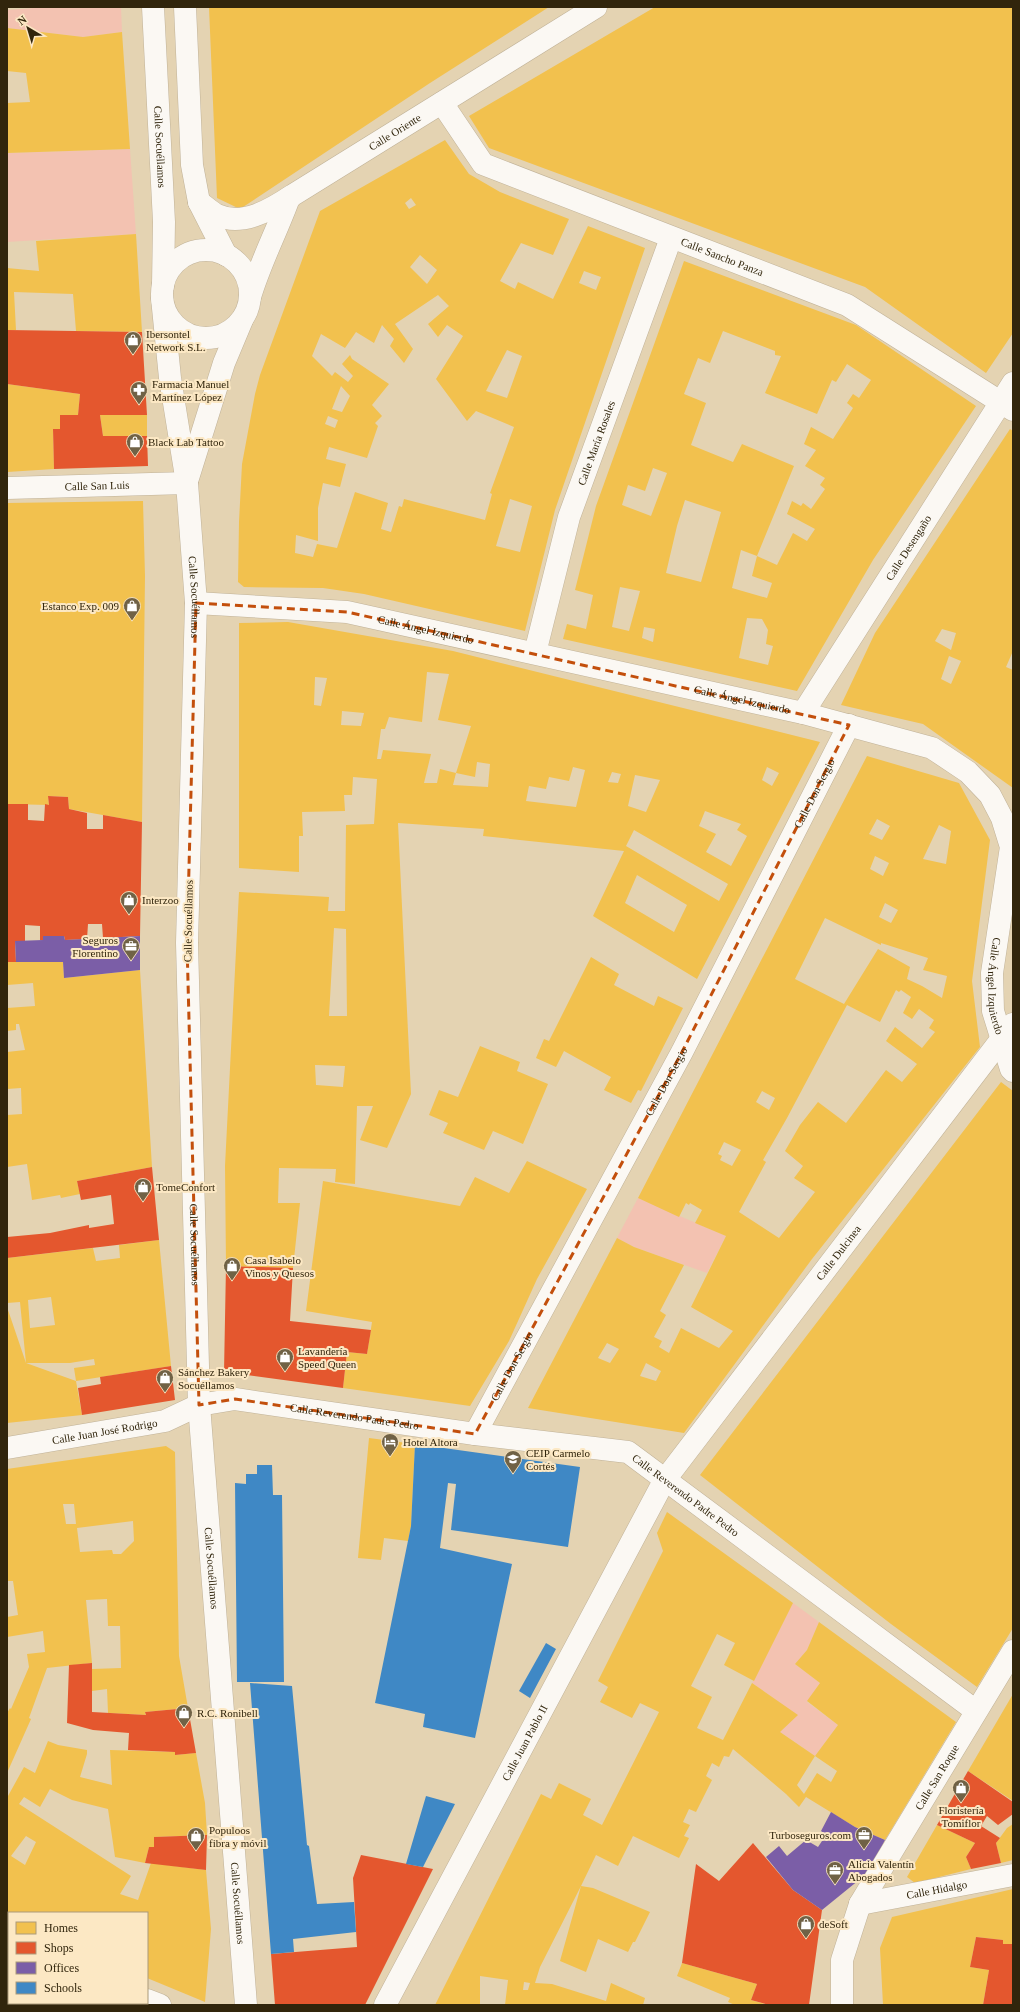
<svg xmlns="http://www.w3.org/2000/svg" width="1020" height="2012" viewBox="0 0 1020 2012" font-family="'Times New Roman',serif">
<rect width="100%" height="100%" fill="#e4d3b2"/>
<path fill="#f3c2b1" d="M49,7H121L122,32L83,37L7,28V10Z
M130,149L136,234L7,242V153Z
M638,1198L726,1236L707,1273L634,1247L617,1238Z
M793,1603L819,1622L807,1650L795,1664L820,1683L807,1702L838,1725L815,1756L780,1732L797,1715L752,1683Z"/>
<path fill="#f2c14e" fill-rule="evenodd" d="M209,7H549L430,83L240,209L217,198Z
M655,7H1013V333L986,373L865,287L489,148L469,116Z
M7,28L83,37L122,32L130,149L7,153V103L30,102L26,73L7,71Z
M445,140L469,174L500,192L569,219L553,255L521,243L500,281L515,289L518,282L553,299L588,226L645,248L555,510L525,631L364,594L323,588L244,587L238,582L239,522L242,464L255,394L260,375L320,211ZM411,198L416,205L409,209L405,203ZM420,255L437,270L427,284L410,267ZM584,271L601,277L596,290L579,283ZM438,295L449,306L428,324L438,337L447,325L463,336L436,379L467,421L476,411L514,427L490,493L492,494L485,520L404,499L402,507L399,506L391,532L381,529L388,503L355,492L337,548L317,544L313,557L295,553L296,535L318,541V508L323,483L340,487L346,464L326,459L329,447L367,458L378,426L375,423L382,416L372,405L389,384L352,359L350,355L342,364L353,376L348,382L335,372L332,376L312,356L321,334L345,348L356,332L374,343L382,325L394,339L390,346L404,363L413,349L395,324ZM507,350L522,356L507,398L486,391ZM341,386L350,396L342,412L332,409ZM328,416L338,420L335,428L325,424ZM510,499L532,506L520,552L496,546Z
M136,234L142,332L76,331L73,294L14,292L16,330H7V268L39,271L36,241Z
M684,261L856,325L976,406L873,560L797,691L563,639L567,624L586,629L593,595L575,590L596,506ZM723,331L775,351V355L781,356L765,393L817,414L832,380L836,382L847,364L871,380L859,398L853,394L847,403L853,408L833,439L811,427L804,444L816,450L805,466L825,478L820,485L825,489L811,509L803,503L801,506L792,501L787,514L815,529L807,541L793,533L777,565L757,556L752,576L772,583L767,598L732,588L741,550L757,556L794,466L742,444L733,462L691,445L706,403L684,394L698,358L710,363ZM653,468L667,473L651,516L622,505L628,485L645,491ZM685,500L721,512L701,582L666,573L677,526ZM620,587L640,591L629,631L612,627ZM747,618L762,619L768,630L766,644L773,646L768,665L739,658ZM644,627L655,629L653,642L642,638Z
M7,384L80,394L78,415H60V429H53L54,469L7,472Z
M100,415H147V436H103Z
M1010,429L1013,431V651L1006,667L1013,670V788L923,724L841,705L875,633ZM942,629L956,633L951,650L935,641ZM949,656L961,661L951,684L941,679Z
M143,501L145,576L142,822L69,809L68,797L48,796L49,805L7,804V503Z
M288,622L453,651L820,742L697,979L593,916L624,851L483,836L484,829L398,823L411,1094L387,1148L360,1140L373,1106H357L355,1184L335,1182L336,1169L279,1168L278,1203H300L293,1268L226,1266L225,1166L239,892L329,897L328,911H345L346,825L374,824L377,779L353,777L352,795H344L345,811L302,812L303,836H299V872L239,868V623ZM427,672L449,674L438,720L471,726L456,773L475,777L477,762L490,764L488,787L453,785L456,773L440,769L437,783H424L431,754L383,750L381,759H377L381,729H385L389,717L422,722ZM315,677L327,678L321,706L314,705ZM342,711L364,713L361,726L341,725ZM573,767L585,770L576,807L526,801L529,786L546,789L549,777L569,781ZM767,767L779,773L772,786L762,780ZM612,772L621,774L618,783L608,782ZM635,775L660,780L646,812L628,806ZM705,811L741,824L737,830L747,836L731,866L706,852L716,834L699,826ZM634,830L728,884L719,901L626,846ZM637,875L687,905L674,932L625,903ZM334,928L346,929L347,1016H329ZM315,1065L345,1066L343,1087L316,1085Z
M867,756L959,783L990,840L972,981L980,1047L812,1259L684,1433L528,1408L617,1238L634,1247L684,1265L660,1311L666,1315L654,1337L662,1341L659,1347L669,1353L681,1328L719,1348L733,1331L691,1307L726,1236L695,1223L702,1210L690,1203L689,1205L686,1203L679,1217L638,1198ZM877,819L890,826L882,840L869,834ZM939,825L951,831L946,864L923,859ZM875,856L889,863L883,876L870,869ZM885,903L898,910L891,923L879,917ZM825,918L881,945V943L928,958L923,970L947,976L942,998L922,986L907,979L910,967L878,949L844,1004L795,979ZM896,990L899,992L901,990L911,997L903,1013L912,1019L919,1009L934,1020L929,1028L935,1032L922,1048L895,1027L886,1041L917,1064L902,1082L886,1070L846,1123L818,1102L800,1125L785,1151L803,1166L794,1178L815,1192L779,1238L739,1212L766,1162L763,1160L787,1118L847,1005L880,1022ZM762,1091L775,1098L769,1110L756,1102ZM724,1142L741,1150L732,1166L720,1160L722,1156L718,1154ZM607,1343L619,1349L610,1363L598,1358ZM646,1363L661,1371L656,1381L640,1376Z
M591,957L619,974L614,985L654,1006L658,996L683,1008L641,1091L638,1090L631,1103L604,1090L611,1077L564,1051L556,1067L536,1058L544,1039L549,1041Z
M7,962H63L64,978L140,970L152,1167L77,1181L80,1194L61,1198L60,1195L32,1200L27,1164L7,1167V1115L22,1114L21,1088L7,1089V1052L25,1050L19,1024H16V1030L7,1031V1008L35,1006L33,983L7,985Z
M480,1046L520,1062L517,1071L548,1084L523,1144L493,1131L484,1150L443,1133L448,1123L429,1115L439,1090L458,1097Z
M1001,1082L1013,1091V1628L977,1687L891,1624L700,1475Z
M527,1161L587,1189L537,1279L509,1341L470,1406L343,1388L347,1352L367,1354L372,1322L306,1311L323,1181L460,1206L475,1177L509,1193Z
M159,1240L171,1366L76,1381L82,1415L7,1423V1307L26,1363L76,1381L74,1368L95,1365L94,1359L70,1363H26L20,1302L7,1303V1258L93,1248L96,1261L120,1258L119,1245ZM51,1297L55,1325L30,1328L28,1300Z
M369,1438L415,1444L411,1526L408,1541L384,1538L381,1560L358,1558Z
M166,1446L175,1452L179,1656L188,1708L145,1712L146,1715L108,1713L107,1689L92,1691V1669L121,1668L120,1626H108L107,1599L86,1600L92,1663L47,1668L29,1718L31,1719L7,1773V1713L10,1708L11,1709L29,1667L27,1654L45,1652L43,1631L7,1637V1617L18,1615L13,1581H7V1469ZM63,1504H74L76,1524H66ZM133,1521L134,1541L121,1554H113L112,1550L80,1552L77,1528Z
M667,1512L793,1603L754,1681L724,1665L735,1643L717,1634L691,1686L712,1697L697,1728L723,1740L752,1683L798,1715L780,1732L815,1756L797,1785L804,1794L817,1773L831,1782L837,1771L815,1756L838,1725L807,1701L820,1683L795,1664L807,1650L819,1622L956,1722L885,1840L855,1827L806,1797L799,1807L786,1794L733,1749L729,1757L724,1756L719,1767L712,1763L706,1776L712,1780L696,1812L689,1809L683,1822L690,1825L684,1836L689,1838L679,1858L633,1836L618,1866L596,1855L581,1886L593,1888L650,1912L635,1942H633L628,1952L598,1939L586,1972L560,1961L581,1886L540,1967L535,1983L552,1984L606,2001L611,1983L645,1998L643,2005H505L508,1980L480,1976V2005H435L541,1794L551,1799L559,1783L591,1799L583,1815L602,1825L659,1712L640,1703L632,1718L600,1702L608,1687L598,1681L663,1551L657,1533ZM524,1982L530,1983L528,1990H523Z
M1013,1694V1801L968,1771Z
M48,1741L58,1745L87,1750V1754L80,1777L112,1785L110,1750L175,1752V1755L196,1753L205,1803L207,1835L154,1837V1847H149L145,1863L115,1857L108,1809L72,1800L50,1789L40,1807L24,1797L19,1804L131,1876L120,1894L138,1900L151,1863L206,1870L211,1929L205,2002L147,1978V1913H9V1915L7,1914V1795L8,1796L24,1767L35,1773ZM26,1836L36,1842L25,1865L11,1856Z
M1013,1824V1860L1001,1863L996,1843L1007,1828Z
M937,1825L975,1843L966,1857L971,1869L915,1883L907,1877Z
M1013,1889V1944H1003V1940L976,1937L970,1967L989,1970L983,2005H883L880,1948L892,1917Z
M682,1963L757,1984L751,2000L768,2005H735L728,2002L730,1998L677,1976Z
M7,1973L9,1974V2003H89L94,2005H7Z"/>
<path fill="#e4572e" d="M7,330L142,332L147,415H100L103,436H147L148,466L54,469L53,429H60V415H78L80,394L7,384Z
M48,796L68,797L69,809L87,813V829H103V815L142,822L140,936L103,938L102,924H88L87,939L65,940L64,936H43V940H40V926L25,925V941H15L16,962H7V804H28V820L44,821L45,804L49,805Z
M152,1167L159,1240L7,1258V1237L50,1233L89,1225V1228L114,1224L111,1195L81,1200L77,1181Z
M226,1266L293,1268L290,1321L371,1330L367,1354L347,1352L343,1388L224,1372Z
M171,1366L175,1400L82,1415L78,1388L101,1384L100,1377Z
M92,1663V1712L146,1715L145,1712L188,1708L196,1753L175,1755V1752L128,1750L129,1733L93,1730L67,1723L69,1665Z
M968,1771L1013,1802V1814L998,1825L987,1816L981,1826L1000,1838L996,1843L1001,1863L971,1869L966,1857L975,1843L937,1825Z
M207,1835L206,1870L145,1863L149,1847H154V1837Z
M753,1843L793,1890L822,1910L809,2005H769L751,2000L757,1984L682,1963L696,1864L719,1881Z
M361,1855L433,1869L365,2005H275L271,1954L357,1947L353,1878Z
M976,1937L1003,1940V1944H1013V2005H983L989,1970L970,1967Z"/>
<path fill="#7b5ea7" d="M43,936H64L65,940L140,936V970L64,978L63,962H16L15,941L43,940Z
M831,1812L855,1827L885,1840L870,1871L822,1910L793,1890L766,1857L779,1846L787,1856L806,1840L818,1847L826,1835L821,1831Z"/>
<path fill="#3f88c5" d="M415,1444L580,1467L568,1547L451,1530L456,1484L448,1483L440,1548L512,1564L475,1738L423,1727L425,1714L375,1703L411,1526Z
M257,1465H272L273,1495H282L284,1682H237L235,1483L246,1484V1474H257Z
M546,1643L556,1649L530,1698L519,1691Z
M250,1683L292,1686L307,1845L309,1846L317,1904L354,1902L356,1932L293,1939L294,1952L271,1954Z
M426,1796L455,1804L423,1867L406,1864Z"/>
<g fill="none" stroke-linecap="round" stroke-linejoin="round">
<defs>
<g id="minor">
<path id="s1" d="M153,7L164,222L163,286"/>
<path d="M185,7L192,165L199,202L226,255"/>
<path id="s2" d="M442,103L483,164L847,305L1013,410"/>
<path id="s3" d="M199,202C205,206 211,212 217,215C243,227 272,209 293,195L596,7"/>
<circle cx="206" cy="294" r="44"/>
<path d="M250,297C260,263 277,231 289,198"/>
<path id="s4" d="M162,298L170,378L187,483L196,603L187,943L199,1405L246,2005"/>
<path d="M188,478L224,363L242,320"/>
<path id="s5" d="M7,488L187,483"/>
<path id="s6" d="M196,603L347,612L803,713L932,748L968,772L990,795L1002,818L1011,847L992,973L993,1011L1011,1069L1013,1071"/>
<path id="s7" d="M535,653L569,517L671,238"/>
<path id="s8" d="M803,713L1013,383"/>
<path id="s9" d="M475,1434L682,1052L849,725"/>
<path id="s10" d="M7,1448L165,1421L199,1405L235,1399L475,1434L628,1452L976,1711"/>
<path id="s11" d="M860,1904L1013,1875"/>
<path d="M7,1943H9"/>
<path d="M147,2000L160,2005"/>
<path id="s12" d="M385,2005L664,1481L1013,1024"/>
<path id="s13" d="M842,2005V1960L860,1904L1013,1651"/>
</g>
</defs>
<use href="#minor" stroke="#c0b298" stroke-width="23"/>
<use href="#minor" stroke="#fbf8f3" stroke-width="22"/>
</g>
<path fill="none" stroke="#c34f0c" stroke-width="3" stroke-dasharray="8 5" stroke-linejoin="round" d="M196,603L347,612L849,725L682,1052L475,1434L235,1399L199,1405L187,943Z"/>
<defs>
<symbol id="shop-pin" viewBox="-11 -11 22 30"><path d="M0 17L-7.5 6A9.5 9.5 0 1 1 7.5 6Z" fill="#706246" stroke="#fce8c4"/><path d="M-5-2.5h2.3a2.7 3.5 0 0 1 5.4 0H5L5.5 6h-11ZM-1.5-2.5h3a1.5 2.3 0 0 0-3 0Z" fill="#fff"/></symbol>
<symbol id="pharmacy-pin" viewBox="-11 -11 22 30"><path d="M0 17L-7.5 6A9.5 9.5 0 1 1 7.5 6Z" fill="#706246" stroke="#fce8c4"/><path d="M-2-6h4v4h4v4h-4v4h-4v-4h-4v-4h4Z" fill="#fff"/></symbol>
<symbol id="office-pin" viewBox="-11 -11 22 30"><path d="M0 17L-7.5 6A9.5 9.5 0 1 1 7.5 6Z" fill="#706246" stroke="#fce8c4"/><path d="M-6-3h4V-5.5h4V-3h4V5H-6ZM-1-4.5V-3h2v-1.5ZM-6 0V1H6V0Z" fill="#fff"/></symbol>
<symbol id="hotel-pin" viewBox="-11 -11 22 30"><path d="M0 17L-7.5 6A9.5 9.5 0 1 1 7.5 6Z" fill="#706246" stroke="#fce8c4"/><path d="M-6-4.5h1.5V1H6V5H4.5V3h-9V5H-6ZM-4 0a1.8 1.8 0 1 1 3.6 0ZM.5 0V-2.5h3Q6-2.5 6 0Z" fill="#fff"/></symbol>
<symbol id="school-pin" viewBox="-11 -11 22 30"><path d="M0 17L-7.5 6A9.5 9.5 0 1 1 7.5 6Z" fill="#706246" stroke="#fce8c4"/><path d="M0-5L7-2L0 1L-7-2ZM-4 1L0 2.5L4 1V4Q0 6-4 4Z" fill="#fff"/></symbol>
</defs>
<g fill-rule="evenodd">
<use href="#shop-pin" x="123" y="330" width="20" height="27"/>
<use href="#pharmacy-pin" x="129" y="380" width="20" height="27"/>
<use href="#shop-pin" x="125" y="432" width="20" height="27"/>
<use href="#shop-pin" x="122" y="596" width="20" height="27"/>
<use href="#shop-pin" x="119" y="890" width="20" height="27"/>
<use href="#office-pin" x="121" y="936" width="20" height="27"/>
<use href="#shop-pin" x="133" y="1177" width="20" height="27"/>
<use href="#shop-pin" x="222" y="1256" width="20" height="27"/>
<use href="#shop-pin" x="275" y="1347" width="20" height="27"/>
<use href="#shop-pin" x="155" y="1368" width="20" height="27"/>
<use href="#hotel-pin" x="380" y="1432" width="20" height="27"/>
<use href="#school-pin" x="503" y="1449" width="20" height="27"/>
<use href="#shop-pin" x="174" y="1703" width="20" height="27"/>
<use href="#shop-pin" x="951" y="1778" width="20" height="27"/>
<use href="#office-pin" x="854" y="1825" width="20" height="27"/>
<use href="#shop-pin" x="186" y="1826" width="20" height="27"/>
<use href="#office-pin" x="825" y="1860" width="20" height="27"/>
<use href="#shop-pin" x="796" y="1914" width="20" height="27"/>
</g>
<g text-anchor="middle" stroke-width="4" stroke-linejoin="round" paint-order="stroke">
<g font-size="11" fill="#31250c" stroke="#fce8c4">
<text dy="4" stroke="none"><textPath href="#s3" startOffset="224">Calle Oriente</textPath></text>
<text dy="4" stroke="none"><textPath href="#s1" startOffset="140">Calle Socuéllamos</textPath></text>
<text dy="4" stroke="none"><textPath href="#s2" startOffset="330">Calle Sancho Panza</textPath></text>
<text dy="4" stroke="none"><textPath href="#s7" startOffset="219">Calle María Rosales</textPath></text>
<text dy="4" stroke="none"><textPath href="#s5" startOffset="90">Calle San Luis</textPath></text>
<text dy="4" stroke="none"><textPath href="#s8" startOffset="196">Calle Desengaño</textPath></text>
<text dy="4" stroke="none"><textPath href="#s4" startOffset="301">Calle Socuéllamos</textPath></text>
<text dy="4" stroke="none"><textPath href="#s6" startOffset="232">Calle Ángel Izquierdo</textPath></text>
<text dy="4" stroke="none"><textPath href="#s6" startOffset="556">Calle Ángel Izquierdo</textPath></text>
<text dy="4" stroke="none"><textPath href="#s9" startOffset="725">Calle Don Sergio</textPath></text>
<text transform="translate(188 921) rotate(-89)" y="4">Calle Socuéllamos</text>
<text dy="4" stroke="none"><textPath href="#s6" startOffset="1024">Calle Ángel Izquierdo</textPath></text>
<text dy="4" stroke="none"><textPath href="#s9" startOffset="401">Calle Don Sergio</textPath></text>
<text dy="4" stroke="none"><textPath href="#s4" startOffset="949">Calle Socuéllamos</textPath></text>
<text dy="4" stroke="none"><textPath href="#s12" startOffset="881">Calle Dulcinea</textPath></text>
<text dy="4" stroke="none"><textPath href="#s9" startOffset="77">Calle Don Sergio</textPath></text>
<text dy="4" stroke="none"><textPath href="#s10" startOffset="355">Calle Reverendo Padre Pedro</textPath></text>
<text dy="4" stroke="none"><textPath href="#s10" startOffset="99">Calle Juan José Rodrigo</textPath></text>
<text dy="4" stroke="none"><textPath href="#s10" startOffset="703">Calle Reverendo Padre Pedro</textPath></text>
<text dy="4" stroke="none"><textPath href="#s4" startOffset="1273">Calle Socuéllamos</textPath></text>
<text dy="4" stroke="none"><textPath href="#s12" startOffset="297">Calle Juan Pablo II</textPath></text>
<text dy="4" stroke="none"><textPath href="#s13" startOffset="252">Calle San Roque</textPath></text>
<text dy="4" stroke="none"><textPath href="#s11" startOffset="78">Calle Hidalgo</textPath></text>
<text dy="4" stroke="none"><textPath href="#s4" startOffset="1609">Calle Socuéllamos</textPath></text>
</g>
<g font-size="11" fill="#31250c" stroke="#fce8c4" text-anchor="start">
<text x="146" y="338">Ibersontel<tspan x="146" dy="13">Network S.L.</tspan></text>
<text x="152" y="388">Farmacia Manuel<tspan x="152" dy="13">Martínez López</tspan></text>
<text x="148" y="446">Black Lab Tattoo</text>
<text x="119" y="610" text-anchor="end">Estanco Exp. 009</text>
<text x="142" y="904">Interzoo</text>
<text x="118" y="944" text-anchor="end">Seguros<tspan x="118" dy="13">Florentino</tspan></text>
<text x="156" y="1191">TomeConfort</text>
<text x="245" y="1264">Casa Isabelo<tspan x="245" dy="13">Vinos y Quesos</tspan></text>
<text x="298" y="1355">Lavandería<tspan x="298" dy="13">Speed Queen</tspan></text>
<text x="178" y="1376">Sánchez Bakery<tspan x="178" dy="13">Socuéllamos</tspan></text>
<text x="403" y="1446">Hotel Altora</text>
<text x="526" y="1457">CEIP Carmelo<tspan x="526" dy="13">Cortés</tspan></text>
<text x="197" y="1717">R.C. Ronibell</text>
<text x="961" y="1814" text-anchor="middle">Floristería<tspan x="961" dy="13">Tomiflor</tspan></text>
<text x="209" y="1834">Populoos<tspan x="209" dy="13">fibra y móvil</tspan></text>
<text x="851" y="1839" text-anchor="end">Turboseguros.com</text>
<text x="848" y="1868">Alicia Valentín<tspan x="848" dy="13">Abogados</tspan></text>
<text x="819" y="1928">deSoft</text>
</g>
</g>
<rect width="1020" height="2012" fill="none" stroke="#31250c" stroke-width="16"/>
<rect x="8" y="1912" width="140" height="92" fill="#fce8c4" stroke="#ab9a7a"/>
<rect x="16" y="1922" width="20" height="12" fill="#f2c14e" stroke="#ab9a7a"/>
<text x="44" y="1932" font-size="12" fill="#31250c">Homes</text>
<rect x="16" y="1942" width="20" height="12" fill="#e4572e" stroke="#ab9a7a"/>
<text x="44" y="1952" font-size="12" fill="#31250c">Shops</text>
<rect x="16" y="1962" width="20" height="12" fill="#7b5ea7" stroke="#ab9a7a"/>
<text x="44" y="1972" font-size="12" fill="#31250c">Offices</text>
<rect x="16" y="1982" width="20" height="12" fill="#3f88c5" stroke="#ab9a7a"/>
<text x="44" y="1992" font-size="12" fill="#31250c">Schools</text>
<g transform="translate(28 28) rotate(322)" stroke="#fce8c4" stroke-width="3" paint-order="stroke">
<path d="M0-3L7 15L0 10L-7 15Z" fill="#31250c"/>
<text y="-6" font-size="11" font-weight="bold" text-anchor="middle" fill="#31250c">N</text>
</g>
</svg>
